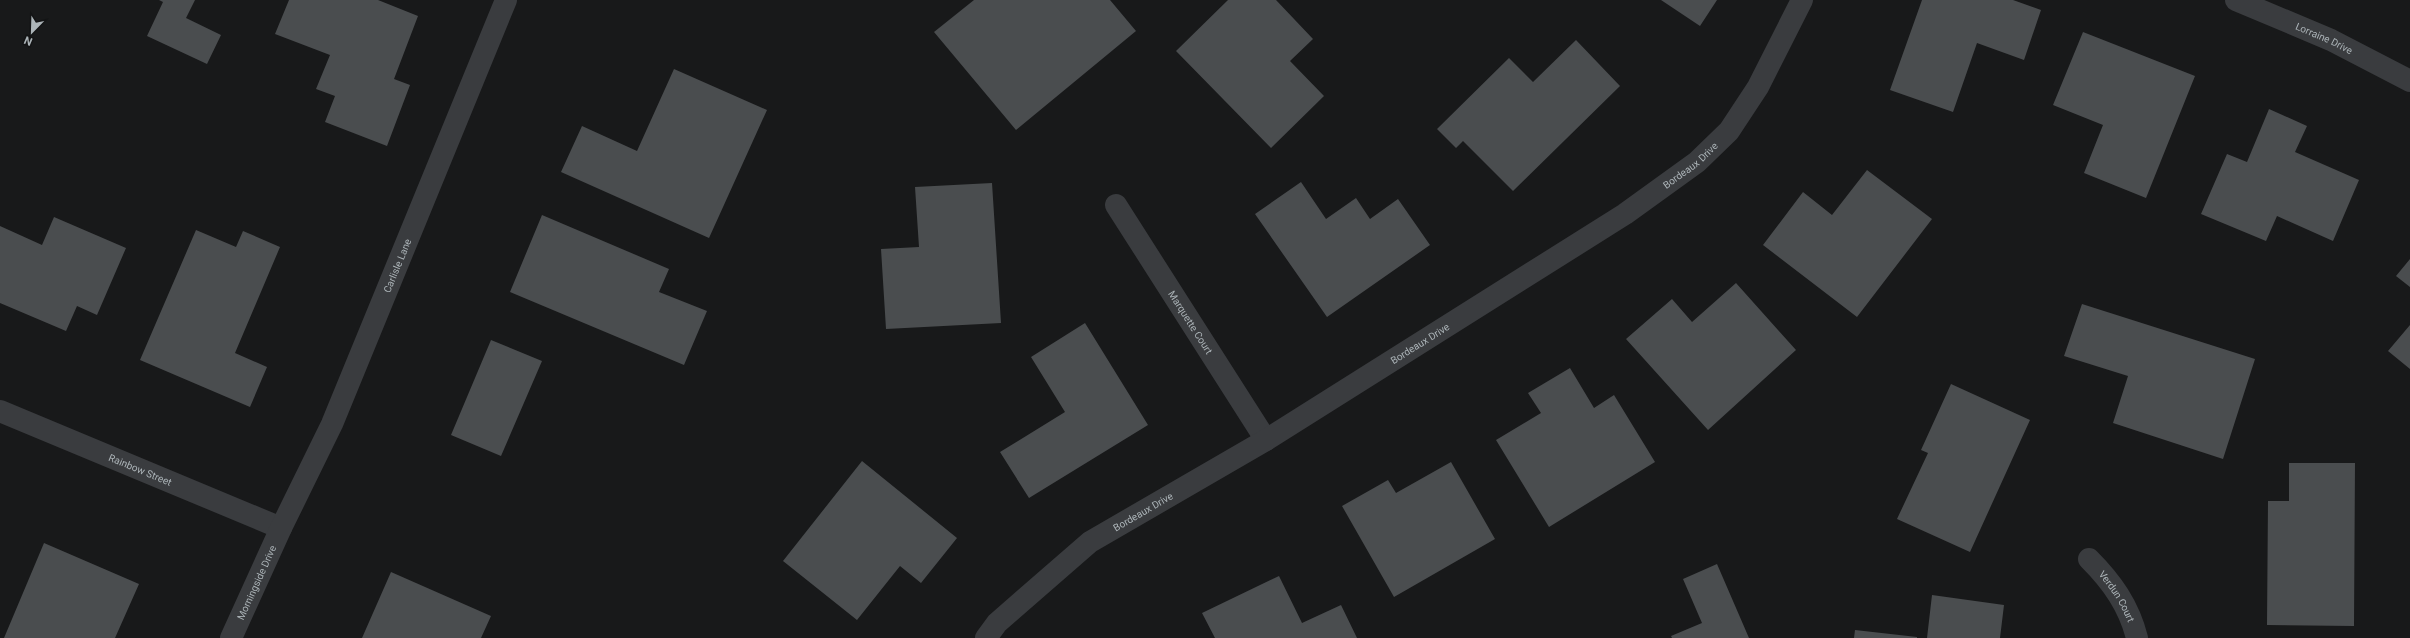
<svg xmlns="http://www.w3.org/2000/svg" width="2410" height="638" viewBox="0 0 2410 638" font-family="Roboto,sans-serif">
<rect width="100%" height="100%" fill="#18191a"/>
<path fill="#4a4d4f" d="M159,0H195L186,18L221,35L207,64L147,36L163,2Z
M289,0H378L418,16L394,79L410,85L387,146L325,122L335,96L316,89L330,55L275,34Z
M974,0H1110L1136,31L1016,130L934,32Z
M1228,0H1276L1313,39L1290,61L1324,96L1271,148L1176,51Z
M1661,0H1717L1700,26Z
M1922,0H2013L2041,10L2024,60L1977,43L1953,112L1890,90Z
M2083,32L2195,76L2146,198L2084,173L2103,125L2053,105Z
M1576,40L1620,86L1513,191L1463,141L1456,148L1437,129L1509,58L1533,82Z
M674,69L767,110L709,238L561,172L582,126L637,151Z
M2269,109L2307,126L2295,152L2359,180L2333,241L2277,216L2266,241L2201,214L2227,154L2247,162Z
M1867,170L1932,219L1857,317L1763,245L1803,192L1832,215Z
M1301,182L1326,219L1356,198L1370,219L1398,199L1430,245L1327,317L1255,214Z
M992,183L1001,323L886,329L881,249L919,247L915,187Z
M542,215L669,269L659,292L707,311L684,365L510,292Z
M54,217L126,248L97,315L77,306L66,331L0,303V226L42,245Z
M196,230L236,247L243,231L280,247L235,353L267,367L250,407L140,360Z
M2410,259V287L2396,276Z
M1736,283L1796,350L1708,430L1626,339L1672,299L1692,322Z
M2082,304L2255,359L2223,459L2113,423L2128,376L2064,356Z
M1085,323L1148,425L1029,498L1000,452L1065,412L1031,357Z
M2410,325V369L2388,351Z
M491,340L542,361L501,456L451,435Z
M1570,368L1594,408L1614,395L1655,462L1549,527L1496,440L1541,413L1528,393Z
M1951,384L2030,420L1970,552L1897,519L1928,453L1921,450Z
M862,461L957,538L921,583L900,566L857,620L783,561Z
M1451,462L1495,539L1394,597L1342,506L1388,480L1396,493Z
M2289,463H2355L2354,626L2267,625L2268,501H2289Z
M44,543L139,584L115,638H4Z
M1717,564L1749,638H1672L1671,636L1702,623L1683,579Z
M391,572L491,616L481,638H362Z
M1279,576L1302,623L1341,605L1357,638H1215L1202,613Z
M1932,595L2004,605L2000,638H1927Z
M1855,630L1917,637V638H1854Z"/>
<g fill="none" stroke-linecap="round" stroke-linejoin="round">
<g stroke="#3a3c3f" stroke-width="22">
<path id="s1" d="M2236,0L2331,40L2410,81"/>
<path id="s2" d="M1116,205L1266,440"/>
<path id="s3" d="M0,411L281,528"/>
<path id="s4" d="M2089,559C2112,582 2129,606 2137,638"/>
<path id="s5" d="M231,638L281,528L332,424L506,0"/>
<path id="s6" d="M986,638L997,623L1090,542L1266,440L1625,214L1697,162L1729,131L1758,87L1802,0"/>
</g>
</g>
<g text-anchor="middle" stroke-width="3.5" stroke-linejoin="round" paint-order="stroke">
<g font-size="10" fill="#acb4b8" stroke="#131415">
<text dy="4" stroke="none"><textPath href="#s1" startOffset="96">Lorraine Drive</textPath></text>
<text dy="4" stroke="none"><textPath href="#s6" startOffset="851">Bordeaux Drive</textPath></text>
<text dy="4" stroke="none"><textPath href="#s5" startOffset="408">Carlisle Lane</textPath></text>
<text dy="4" stroke="none"><textPath href="#s2" startOffset="139">Marquette Court</textPath></text>
<text dy="4" stroke="none"><textPath href="#s6" startOffset="527">Bordeaux Drive</textPath></text>
<text dy="4" stroke="none"><textPath href="#s3" startOffset="152">Rainbow Street</textPath></text>
<text dy="4" stroke="none"><textPath href="#s6" startOffset="203">Bordeaux Drive</textPath></text>
<text dy="4" stroke="none"><textPath href="#s5" startOffset="61">Morningside Drive</textPath></text>
<text dy="4" stroke="none"><textPath href="#s4" startOffset="47">Verdun Court</textPath></text>
</g>
</g>
<g transform="translate(32 32) rotate(203)" stroke="#131415" stroke-width="3" paint-order="stroke">
<path d="M0-3L7 15L0 10L-7 15Z" fill="#acb4b8"/>
<text y="-6" font-size="11" font-weight="bold" text-anchor="middle" fill="#acb4b8">N</text>
</g>
</svg>
